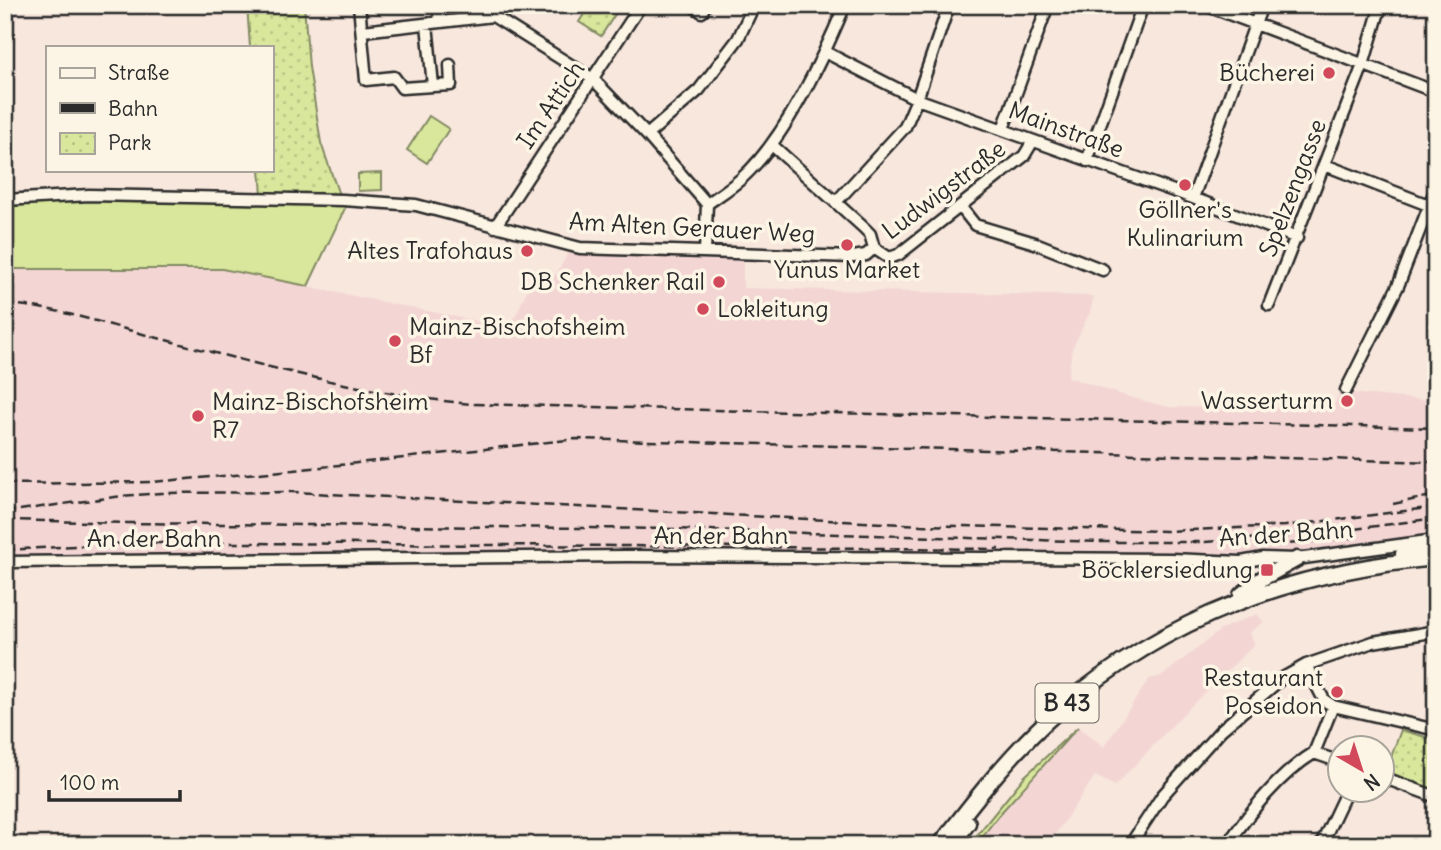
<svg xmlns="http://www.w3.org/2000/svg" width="1441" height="850" viewBox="0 0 1441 850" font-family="Delius,sans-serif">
<defs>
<pattern id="park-dots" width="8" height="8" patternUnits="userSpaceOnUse" patternTransform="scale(1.75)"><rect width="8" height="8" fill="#d8e79b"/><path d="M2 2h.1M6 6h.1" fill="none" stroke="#bac686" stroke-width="1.8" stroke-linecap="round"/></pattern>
</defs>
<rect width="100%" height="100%" fill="#f8e7dd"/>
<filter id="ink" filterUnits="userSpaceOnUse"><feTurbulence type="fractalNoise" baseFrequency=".0143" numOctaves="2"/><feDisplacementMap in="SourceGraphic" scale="14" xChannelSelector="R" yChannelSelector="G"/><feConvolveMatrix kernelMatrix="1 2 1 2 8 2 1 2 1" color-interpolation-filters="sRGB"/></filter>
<g filter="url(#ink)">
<path fill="#f3d6d4" d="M568,253L743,258V288L1094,296L1090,312L1072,349L1068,377L1129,397L1169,407L1332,409L1340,392L1436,401V533L1315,551L1251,557L339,554L5,557V269H222L472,320L498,328L515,317L528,288L543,274L556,275Z
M1257,614L1264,622L1249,633L1255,644L1186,711L1115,786L1095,776L1048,845H976L998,816L1078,727L1104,747L1149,679L1162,676L1223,628Z"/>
<path fill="#d8e79b" stroke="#828963" stroke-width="2" d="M429,116L449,129L427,163L407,150Z
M382,173V190L358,191V174Z
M84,199L347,204L308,286L222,269H5V207Z
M1078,727L998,816L976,845H969L1024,777Z"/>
<path fill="url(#park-dots)" stroke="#828963" stroke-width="2" d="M247,5H304L309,67L321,143L339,195L262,194L260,170H271V47H250Z
M590,5H614L619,8L601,36L579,22Z
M1401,730L1436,740V791L1386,771Z"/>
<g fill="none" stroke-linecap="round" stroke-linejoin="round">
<defs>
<path id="minor" d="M359,5L366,80L394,77L402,88L433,86L427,24
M438,5L440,22
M692,5L702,12L705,5
M1205,5L1436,92
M363,31L493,16L593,79L647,135L707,204L705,252
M825,52L917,99L1193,198L1297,238
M433,86L451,85L450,65
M1003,129L1048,5
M647,135L699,90L738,39L754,5
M772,145L863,227L870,234L874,248
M1087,161L1143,5
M1325,165L1436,208
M1193,198L1262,5
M5,200L89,195L343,200L416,205L580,248L853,257L866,255L874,248
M837,201L905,127L917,99L949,5
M707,204C718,196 731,188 742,178C786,138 822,60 845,5
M960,206L975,225L1035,243L1103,270
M495,227L641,5
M874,248L889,258L898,255L1024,156L1033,141
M1269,305L1363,65L1381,5
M1346,390L1398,286L1436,188
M5,562L627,556L1172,559L1241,562L1263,558L1297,559L1435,540
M1306,665L1324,700L1333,706L1436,730
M1314,753L1333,706
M1314,753L1340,762
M1382,777L1436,797
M1130,845L1162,796L1221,730L1281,679L1306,665L1373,642L1436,631
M1227,845C1251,811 1278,775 1314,753
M1321,845L1347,790"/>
<path id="highway" d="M1403,554L1436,546
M1241,595L1263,578L1297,559
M940,845C976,798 1014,749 1059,710C1168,616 1294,571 1436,558
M952,845L968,823"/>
</defs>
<use href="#minor" stroke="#2b2b2b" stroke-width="15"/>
<use href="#highway" stroke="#2b2b2b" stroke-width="19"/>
<use href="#minor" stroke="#fcf5e5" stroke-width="10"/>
<use href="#highway" stroke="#fcf5e5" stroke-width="14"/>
<path stroke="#2b2b2b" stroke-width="2.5" stroke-dasharray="10 5" stroke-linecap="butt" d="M5,304C59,307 113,327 166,340C267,367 368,394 472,404L1436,428
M5,484L151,482L294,470L576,439L1436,462
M1393,504L1436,495
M5,512L122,496L162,493L293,492L921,525L1165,531L1285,526L1436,507
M5,520L127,523L674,529L1102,542H1205L1290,536
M1339,531L1436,518
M1275,545L1352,538
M5,550L129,543H246L999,549"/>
</g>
</g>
<g fill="#d1495b" stroke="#fcf5e5" stroke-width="2.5">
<circle cx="1329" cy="73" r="7"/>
<circle cx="1185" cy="185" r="7"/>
<circle cx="847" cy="245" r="7"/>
<circle cx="527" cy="251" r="7"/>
<circle cx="719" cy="282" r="7"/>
<circle cx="703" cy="309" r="7"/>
<circle cx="395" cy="341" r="7"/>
<circle cx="1347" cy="401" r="7"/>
<circle cx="198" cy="416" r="7"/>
<rect x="1260" y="563" width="14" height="14" rx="3.5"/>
<circle cx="1337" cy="692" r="7"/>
</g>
<g text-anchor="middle" stroke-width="7" stroke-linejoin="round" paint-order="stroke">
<rect fill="#fcf5e5" stroke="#6a6863" stroke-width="2" x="1035.5" y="683.5" width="63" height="39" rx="5"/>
<g font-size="23" font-weight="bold" fill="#2b2b2b">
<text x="1067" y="711">B 43</text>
</g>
<g font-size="24" fill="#2b2b2b" stroke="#fcf5e5" text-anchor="end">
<text x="1315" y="81">Bücherei</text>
<text x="1185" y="218" text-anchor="middle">Göllner's<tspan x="1185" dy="28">Kulinarium</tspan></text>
<text x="513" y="259">Altes Trafohaus</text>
<text x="847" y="278" text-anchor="middle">Yunus Market</text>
<text x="705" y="290">DB Schenker Rail</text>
<text x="717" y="317" text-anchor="start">Lokleitung</text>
<text x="409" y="335" text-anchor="start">Mainz-Bischofsheim<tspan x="409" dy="28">Bf</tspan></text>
<text x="1333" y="409">Wasserturm</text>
<text x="212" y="410" text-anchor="start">Mainz-Bischofsheim<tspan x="212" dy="28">R7</tspan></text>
<text x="1253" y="578">Böcklersiedlung</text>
<text x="1323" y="686">Restaurant<tspan x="1323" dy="28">Poseidon</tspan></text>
</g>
<g font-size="24" fill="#2b2b2b" stroke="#fcf5e5">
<text transform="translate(551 105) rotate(-56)" y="8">Im Attich</text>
<text transform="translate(1066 130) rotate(20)" y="8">Mainstraße</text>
<text transform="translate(1293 188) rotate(-69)" y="8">Spelzengasse</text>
<text transform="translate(944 190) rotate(-37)" y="8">Ludwigstraße</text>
<text transform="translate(692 228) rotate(3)" y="8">Am Alten Gerauer Weg</text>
<text transform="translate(1286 534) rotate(-4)" y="8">An der Bahn</text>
<text x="721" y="544">An der Bahn</text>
<text x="154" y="547">An der Bahn</text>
</g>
</g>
<rect width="1441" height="850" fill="none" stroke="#fcf5e5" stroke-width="28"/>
<rect x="14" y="14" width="1413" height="822" fill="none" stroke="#2b2b2b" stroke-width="2.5" filter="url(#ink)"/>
<rect x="46" y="46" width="228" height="126" fill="#fcf5e5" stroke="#a8a49b" stroke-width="2"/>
<rect x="60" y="68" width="35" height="10" fill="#fcf5e5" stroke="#a8a49b" stroke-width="2"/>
<text x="108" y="80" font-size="21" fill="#2b2b2b">Straße</text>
<rect x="60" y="103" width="35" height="10" fill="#2b2b2b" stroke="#a8a49b" stroke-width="2"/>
<text x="108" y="116" font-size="21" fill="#2b2b2b">Bahn</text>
<rect x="60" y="133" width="35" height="21" fill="url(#park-dots)" stroke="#a8a49b" stroke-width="2"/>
<text x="108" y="150" font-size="21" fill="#2b2b2b">Park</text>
<g transform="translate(1361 769) rotate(141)"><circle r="33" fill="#fcf5e5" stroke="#a8a49b" stroke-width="2"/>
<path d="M0-5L12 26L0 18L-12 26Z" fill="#d1495b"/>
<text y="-10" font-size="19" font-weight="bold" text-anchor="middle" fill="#2b2b2b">N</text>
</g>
<path d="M49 790v10h131v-10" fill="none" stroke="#2b2b2b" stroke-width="3.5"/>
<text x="60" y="790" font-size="21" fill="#2b2b2b" stroke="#fcf5e5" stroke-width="5" paint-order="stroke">100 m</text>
</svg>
